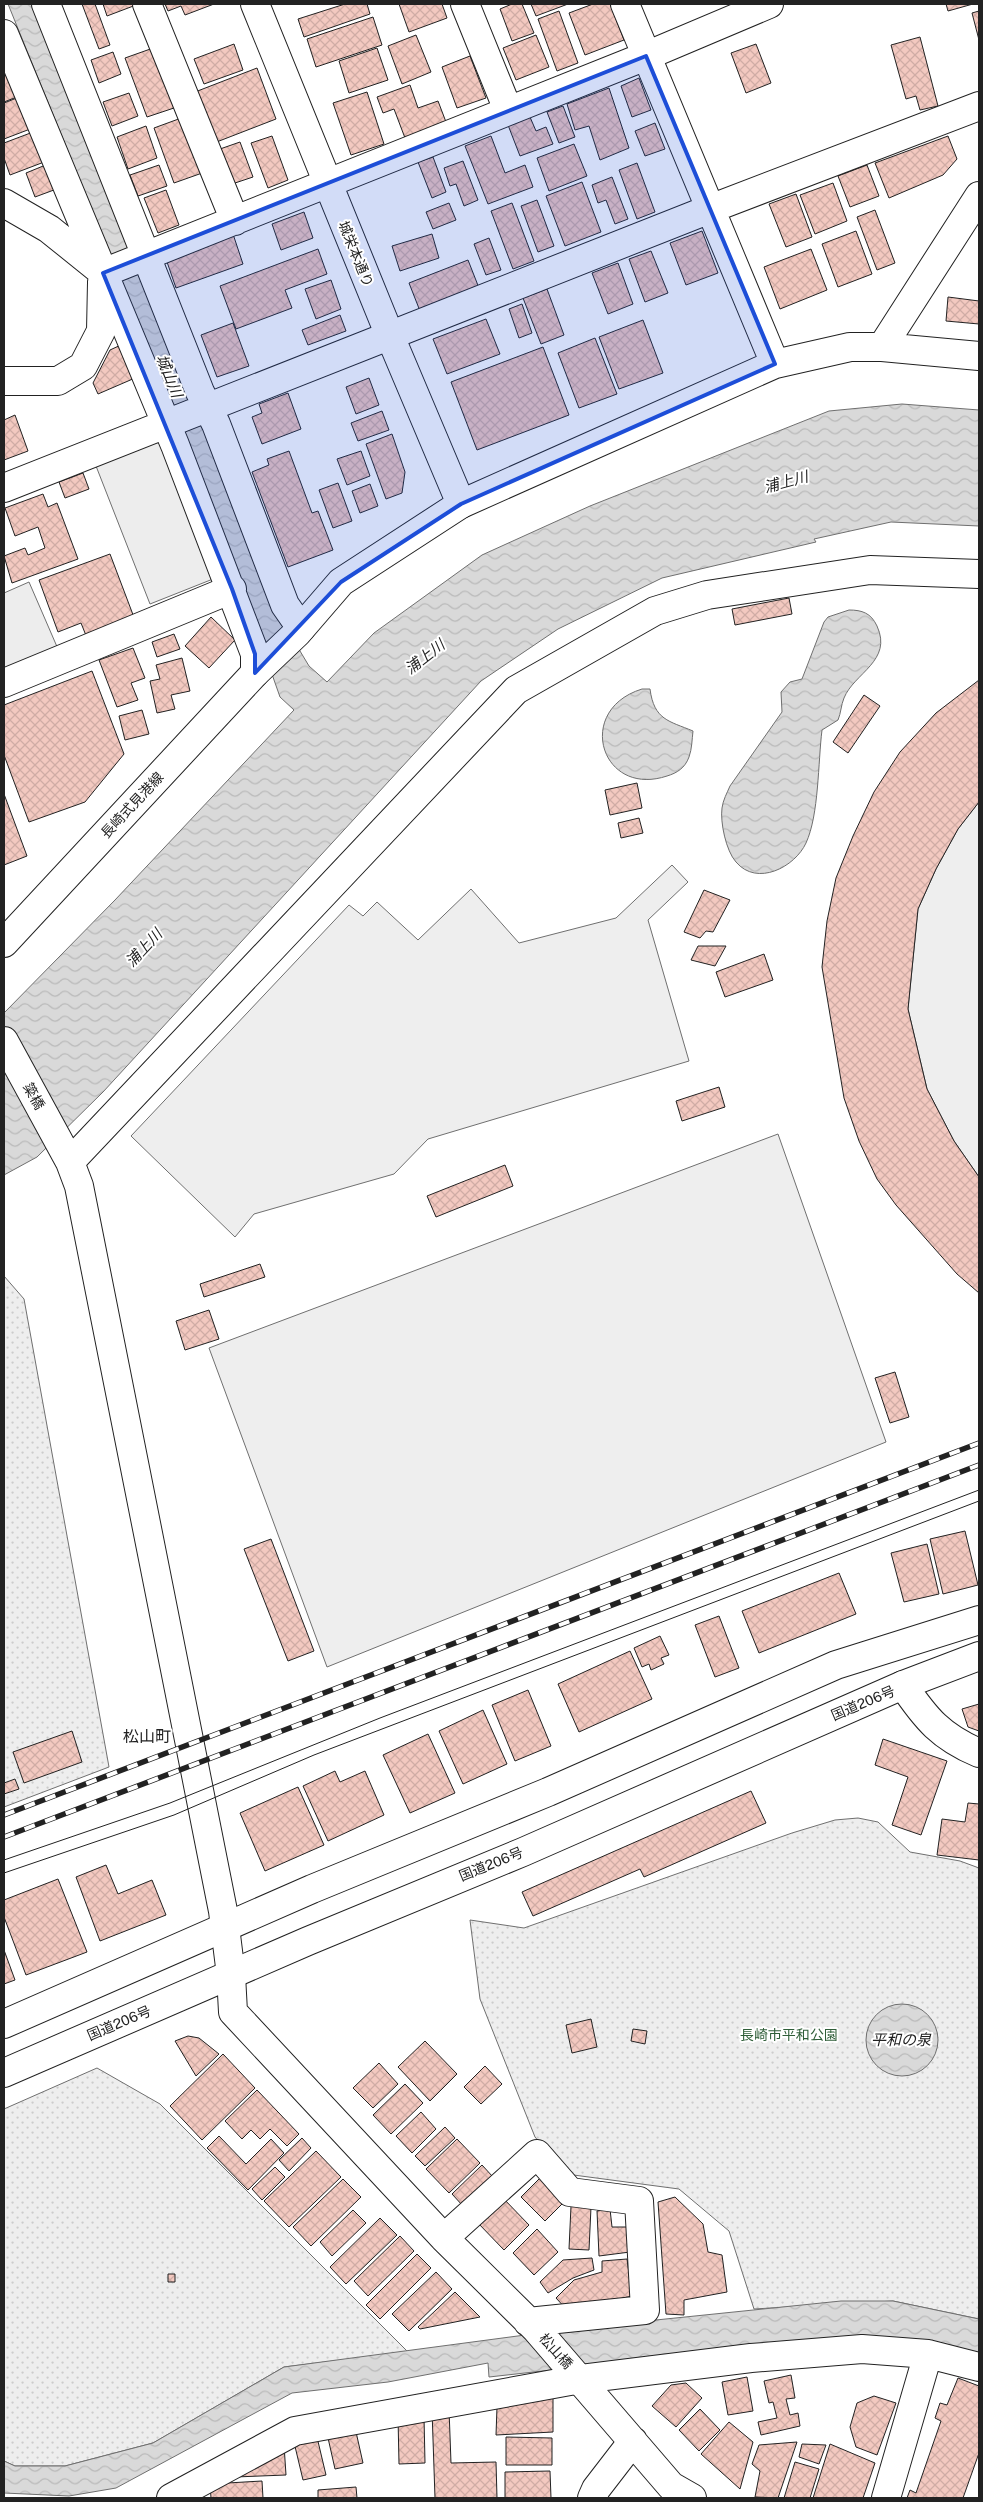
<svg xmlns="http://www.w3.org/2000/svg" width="983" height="2502" viewBox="0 0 983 2502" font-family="'Public Sans','Noto Sans JP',sans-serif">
<defs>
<pattern id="grass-dots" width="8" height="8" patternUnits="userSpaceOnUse" patternTransform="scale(1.25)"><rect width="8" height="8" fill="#eee"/><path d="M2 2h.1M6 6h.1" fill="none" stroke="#ccc" stroke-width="1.8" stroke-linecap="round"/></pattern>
<pattern id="water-waves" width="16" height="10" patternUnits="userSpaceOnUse" patternTransform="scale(1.25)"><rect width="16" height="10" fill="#d9d9d9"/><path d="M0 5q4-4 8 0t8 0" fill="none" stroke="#bababa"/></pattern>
<pattern id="building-cross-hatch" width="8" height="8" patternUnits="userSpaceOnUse" patternTransform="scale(1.25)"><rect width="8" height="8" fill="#f3c9c0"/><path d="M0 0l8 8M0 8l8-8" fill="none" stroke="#d0aca5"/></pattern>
</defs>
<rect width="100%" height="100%" fill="#fff"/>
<path fill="url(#grass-dots)" stroke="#6f6f6f" d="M4,1276L24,1299L109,1767L4,1807Z
M858,1818L878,1822L910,1852L960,1861L979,1868V2319L893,2301L754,2309L729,2231L679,2189L566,2174L535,2137L480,1999L470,1920L524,1928L792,1833L835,1820Z
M97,2068L160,2104L408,2352L284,2367L153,2443L65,2466H15L4,2461V2109Z"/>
<path fill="#eee" stroke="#6f6f6f" d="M979,802V1177L954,1141L927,1089L908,1009L918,909L936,869L958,829Z
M672,865L688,882L648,920L689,1061L428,1139L394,1174L254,1214L235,1237L131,1136L349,905L363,916L377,902L418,940L471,889L519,943L616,918Z
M778,1134L886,1442L327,1667L209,1348Z"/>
<path fill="#ededed" stroke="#6f6f6f" d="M159,440L213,579L150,604L96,466Z
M29,582L58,649L4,672V593Z"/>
<path fill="url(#water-waves)" stroke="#6f6f6f" d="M8,4H35L276,611L309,666L327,682L374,633L482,555L590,506L829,411L902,404L979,410V526L891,522L814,539L816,542L662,578L558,629L481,681L103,1092L37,1157L4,1175V1013L115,900L294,710L280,697C199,463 101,234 8,4Z
M849,610C862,610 871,613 877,626C893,661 854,673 844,698C841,705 841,713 838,720L822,730C818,762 819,815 806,843C795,867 757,887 736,862C726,851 720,822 722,808C723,800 727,793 730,786L782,712L781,692L790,682L802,679L824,622L828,617Z
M642,689H650C654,720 669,721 693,731C692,739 692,749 689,757C685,768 677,773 667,776C601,798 574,710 642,689Z
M866 2040a36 36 0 1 1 72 0a36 36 0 1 1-72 0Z
M841,2301H893L979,2319V2354C938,2343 898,2336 856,2336L489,2377L488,2363L388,2382L292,2393L116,2488L69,2496L4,2493V2461L15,2466H65L153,2443L284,2367L578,2328Z"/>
<path fill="url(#building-cross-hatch)" stroke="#222" d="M82,4H95L110,45L99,49Z
M103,4H136V5L107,16Z
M165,4H214L185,15L181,6L168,11Z
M345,4H367L370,14L304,37L298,19Z
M399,4H442L447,18L409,32Z
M512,4H522L534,33L512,41L500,9Z
M531,4H568L536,16Z
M593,4H610L624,40L585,55L569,13Z
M946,4H973L948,11Z
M559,11L578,63L557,71L538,19Z
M979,11V40L972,13Z
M373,17L382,45L316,67L307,39Z
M416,35L431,72L402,84L388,46Z
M536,35L549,67L516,80L503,48Z
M920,37L938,106L920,110L916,96L906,99L891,45Z
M234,44L243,70L204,84L194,59Z
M756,44L771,83L746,93L731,53Z
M156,47L177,107L147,117L125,58Z
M377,48L388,80L349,93L339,61Z
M113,52L121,74L99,83L91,60Z
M4,54L22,95L4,102Z
M470,56L486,98L457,108L442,67Z
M257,68L276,119L214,143L195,92Z
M639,78L651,110L632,117L621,86Z
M410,85L418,108L438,101L446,122L405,138L394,109L383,113L377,97Z
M609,88L629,148L600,160L589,126L575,130L567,104Z
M367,92L384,144L351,155L333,103Z
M129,93L138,116L112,126L103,102Z
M27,94L38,126L4,139V103Z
M563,106L575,137L559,143L547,112Z
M184,117L205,172L174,183L154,128Z
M530,117L536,131L546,127L553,144L520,156L508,125Z
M655,123L665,149L645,156L635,131Z
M146,126L157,158L128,169L117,137Z
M41,129L52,159L10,175L4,158V143Z
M272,136L288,180L268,188L251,143Z
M491,136L505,173L525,165L533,187L488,204L465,146Z
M948,136L957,159L943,175L889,198L875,163Z
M240,142L253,177L232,184L220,149Z
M574,144L587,176L549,191L537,158Z
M433,157L446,192L432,198L418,162Z
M463,161L478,200L464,206L456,184L450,186L444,168Z
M53,162L62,187L35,197L26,173Z
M637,163L655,212L637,219L619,170Z
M159,165L167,186L138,196L130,175Z
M867,165L879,196L850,207L838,176Z
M612,177L628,219L615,224L606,200L598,203L592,185Z
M582,182L601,232L565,246L546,196Z
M833,183L847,221L815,234L800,195Z
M166,190L179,225L158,233L144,198Z
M796,194L812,237L786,247L769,204Z
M537,200L554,246L538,252L521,206Z
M449,203L456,220L433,229L426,212Z
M512,203L534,261L513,269L491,211Z
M875,210L895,263L877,270L857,217Z
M304,212L313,238L281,250L272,224Z
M702,231L718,273L686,285L670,243Z
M856,231L872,274L838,287L822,244Z
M233,234L243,264L176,288L166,259Z
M432,234L439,258L400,271L392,246Z
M489,238L501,270L486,275L474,244Z
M318,249L327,274L285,290L292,308L236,329L220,286Z
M811,249L827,290L780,309L764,267Z
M651,251L668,293L645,302L629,259Z
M468,260L479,288L420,311L409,283Z
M618,263L633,304L608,314L592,273Z
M331,280L341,309L316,319L305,289Z
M547,289L564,335L541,344L523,298Z
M948,297L979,301V324L946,321Z
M522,304L532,333L519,338L509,309Z
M340,315L346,331L308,345L302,330Z
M486,319L500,354L447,374L433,339Z
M643,320L663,373L619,389L599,337Z
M233,323L249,366L217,377L201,335Z
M595,338L617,394L579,408L558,353Z
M123,344L135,378L98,394L93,383L110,350Z
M543,347L569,415L477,450L451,382Z
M369,378L379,405L356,414L346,387Z
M288,393L301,429L262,444L252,417L262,413L259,404Z
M382,411L389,430L358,441L351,423Z
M15,415L28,451L4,460V420Z
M392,434L405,472L402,493L386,499L366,444Z
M289,451L312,513L318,511L333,550L288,567L252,472L269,465L267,459Z
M361,451L370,476L347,485L337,459Z
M83,473L89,489L65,498L59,482Z
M338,483L352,521L333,528L319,490Z
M370,484L378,506L360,513L352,491Z
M43,494L48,507L57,503L78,559L12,583L4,556L25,548L28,555L45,548L38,527L15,536L5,508Z
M110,554L135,620L87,638L81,623L58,632L39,580Z
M789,598L792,614L735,625L732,609Z
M211,617L235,640L209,668L185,646Z
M174,634L180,649L157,657L152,642Z
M133,648L145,678L131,683L138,700L117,707L99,660Z
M182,658L190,691L171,695L175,709L157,713L150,681L160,679L156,665Z
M92,671L124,754L85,802L29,822L4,755V705Z
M979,680V802L958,829L936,869L918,909L908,1009L927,1089L954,1141L979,1177V1293L957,1274L896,1205L877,1179L859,1141L844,1098L822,967L827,921L836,878L853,836L874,792L900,752L936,713Z
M864,695L880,706L848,753L833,742Z
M142,710L149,734L125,740L119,716Z
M637,783L642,808L610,815L605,790Z
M4,794L27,856L4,865Z
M639,818L643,833L621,838L618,823Z
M704,890L730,900L713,932L706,931L700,938L684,932Z
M698,946H726L715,966L691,960Z
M764,954L773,980L725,997L716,972Z
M719,1087L725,1107L682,1121L676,1101Z
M505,1165L513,1186L436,1217L427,1196Z
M260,1264L265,1277L204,1297L200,1284Z
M209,1310L219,1339L185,1350L176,1321Z
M895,1372L909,1417L890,1423L875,1378Z
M965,1531L978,1585L943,1594L930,1539Z
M271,1539L314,1651L288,1661L244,1549Z
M927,1544L939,1594L904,1602L891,1553Z
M839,1573L856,1614L759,1653L742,1611Z
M719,1616L739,1668L715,1677L695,1625Z
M660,1636L669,1655L661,1658L664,1664L651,1670L649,1664L642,1667L634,1648Z
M630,1651L652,1699L579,1732L558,1684Z
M528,1690L551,1746L515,1761L492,1705Z
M979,1704V1731L968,1727L962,1709Z
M483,1710L507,1764L463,1784L439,1731Z
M72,1731L82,1762L24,1783L13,1752Z
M428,1734L455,1793L410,1813L383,1755Z
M883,1739L947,1761L921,1835L892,1825L908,1777L875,1765Z
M335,1771L340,1782L365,1771L384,1815L328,1841L303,1786Z
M15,1779L19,1789L4,1794V1783Z
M298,1787L324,1845L265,1871L240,1813Z
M751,1791L766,1823L644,1877L640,1869L533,1916L522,1892Z
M968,1803L979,1804V1860L937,1855L942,1819L965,1822Z
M106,1865L118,1894L152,1880L166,1915L100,1941L76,1877Z
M58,1879L87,1952L26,1975L4,1917V1900Z
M4,1950L15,1980L4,1984Z
M591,2019L597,2047L572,2053L566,2025Z
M633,2029L647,2031L645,2044L631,2041Z
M188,2036L199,2038L219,2054L196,2076L175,2041Z
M425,2041L457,2074L430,2101L398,2067Z
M223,2054L255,2088L202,2140L170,2106Z
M379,2063L398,2084L373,2108L353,2088Z
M485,2066L502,2084L481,2104L464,2087Z
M405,2084L423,2103L391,2134L373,2115Z
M257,2090L299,2134L287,2146L270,2129L260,2139L251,2130L242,2139L225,2121Z
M421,2112L436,2129L412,2153L396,2136Z
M445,2127L455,2138L425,2166L415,2156Z
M219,2136L246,2164L271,2139L284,2153L248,2190L207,2148Z
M302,2138L311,2148L289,2171L279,2160Z
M457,2139L480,2163L449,2193L426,2169Z
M316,2151L341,2177L289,2227L264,2201Z
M482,2165L493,2177L463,2206L452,2194Z
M275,2167L285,2177L262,2200L252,2189Z
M542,2176L565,2201L545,2221L521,2197Z
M343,2179L361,2197L311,2246L293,2227Z
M502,2197L529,2225L504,2250L477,2222Z
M675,2197L703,2224L708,2252L722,2255L727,2292L684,2300V2315L666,2314L658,2202Z
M571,2206L591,2207L589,2250L569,2249Z
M610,2209L612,2227H629L630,2252L599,2256L597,2211Z
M353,2210L366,2223L332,2256L320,2242Z
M380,2218L397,2235L346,2284L330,2267Z
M537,2229L558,2252L534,2275L513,2253Z
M400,2236L414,2251L368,2296L354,2281Z
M417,2254L431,2268L380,2319L366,2305Z
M592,2258L594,2270L573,2278L548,2293L540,2282L563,2260Z
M627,2259L632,2296L568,2311L556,2298L574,2280L602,2272V2261Z
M436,2272L452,2289L409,2331L392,2314Z
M168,2274H175V2282H168Z
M455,2292L480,2317L420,2329L418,2327Z
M791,2375L795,2398L786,2399L790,2415L798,2413L800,2426L761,2435L758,2422L777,2418L773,2402L769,2403L764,2381Z
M747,2377L753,2411L728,2415L722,2382Z
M958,2378L979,2386V2453L963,2498H907L910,2490L916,2493L941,2421L935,2418L940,2403L947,2405Z
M686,2383L702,2398L676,2427L652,2406L671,2385Z
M874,2396L896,2403L877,2455L856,2447L850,2427L857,2403Z
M553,2397V2432L496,2435L497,2407Z
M449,2409L451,2463L496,2462L497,2498H435L432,2410Z
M700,2409L720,2430L699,2451L679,2430Z
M398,2417H424L425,2463L399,2464Z
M729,2422L753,2442L740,2489L701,2454Z
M354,2423L363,2463L335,2469L326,2429Z
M316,2433L326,2475L303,2480L293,2438Z
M506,2437L552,2438V2465H506Z
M797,2442L778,2498L755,2497L760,2471L752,2464L759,2445Z
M802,2444L826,2445L819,2464L799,2457Z
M830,2444L875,2463L863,2498H813Z
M284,2445L286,2475L235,2477Z
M795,2462L819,2469L810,2498H784Z
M550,2471L551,2498H505V2472Z
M262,2481L263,2498H211L210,2484Z
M356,2487L357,2498H318V2490Z"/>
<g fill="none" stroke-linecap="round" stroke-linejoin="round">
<defs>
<path id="minor" d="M46,4L200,392L216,424L285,605L301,628
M147,4L235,221
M465,4L508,110
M625,4L775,364
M4,34L175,445L255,654V673
M4,203L49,229L100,270
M103,273L646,56L769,4
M882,347L979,196
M4,381H58L83,366L101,331L102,282
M4,488L710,209L979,106
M461,504L775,364L850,347H882L979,356
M4,683L232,589
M4,1041L70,1162L79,1186L223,1911L231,1975L233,2012L444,2238L536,2329L671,2486L692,2498
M70,1162L516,690L655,611L707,595L870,570L979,574
M903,1685C926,1719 941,1737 979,1753
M444,2238L537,2154L570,2192L639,2201L645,2310L528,2322
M171,2498L295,2431L581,2379L751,2358L862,2349L928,2354L979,2367
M592,2498L596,2489L633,2441
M886,2498L928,2354"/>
<path id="major" d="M4,943L255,673L297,633L341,582L461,504L390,336L255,4"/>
<path id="highway" d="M4,2024L312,1889L548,1792L836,1665L979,1620
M4,2073L308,1941L523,1852L903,1685L979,1656"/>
</defs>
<use href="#minor" stroke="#222" stroke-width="30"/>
<use href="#major" stroke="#222" stroke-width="30"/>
<use href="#highway" stroke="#222" stroke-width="30"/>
<use href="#minor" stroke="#fff" stroke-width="28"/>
<use href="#major" stroke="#fff" stroke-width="28"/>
<use href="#highway" stroke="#fff" stroke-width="28"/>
<path stroke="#222" stroke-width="1" d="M4,1860L170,1803L380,1718L979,1490
M4,1873L174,1815L314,1755L979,1501"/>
<defs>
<path id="rail" d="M4,1815L979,1443
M4,1837L979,1465"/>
</defs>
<use href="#rail" stroke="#222" stroke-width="5.5"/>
<use href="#rail" stroke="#fff" stroke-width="4" stroke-dasharray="11" stroke-linecap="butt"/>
</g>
<path fill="#1d4ed8" fill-opacity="0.2" stroke="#1d4ed8" stroke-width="4" stroke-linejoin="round" d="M646,56L775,364L461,504L341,582L255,673V654L232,589L103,273Z"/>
<g text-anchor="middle" stroke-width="4" stroke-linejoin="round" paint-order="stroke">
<g font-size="14" fill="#222" stroke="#fff">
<text transform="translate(356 254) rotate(68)" y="5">城栄本通り</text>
<text transform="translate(132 805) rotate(-47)" y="5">長崎式見港線</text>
<text transform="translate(34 1096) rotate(61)" y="5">簗橋</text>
<text transform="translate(863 1703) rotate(-23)" y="5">国道206号</text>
<text transform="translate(491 1864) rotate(-22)" y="5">国道206号</text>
<text transform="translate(119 2023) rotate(-23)" y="5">国道206号</text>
<text transform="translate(556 2351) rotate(48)" y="5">松山橋</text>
</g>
<g font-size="14" fill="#2f5e38" stroke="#fff">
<text x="789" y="2040">長崎市平和公園</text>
</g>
<g font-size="15" font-style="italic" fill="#222" stroke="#fff">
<text transform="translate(169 376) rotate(68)" y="5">城山川</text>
<text transform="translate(786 482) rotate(-15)" y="5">浦上川</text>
<text transform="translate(425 657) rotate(-38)" y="5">浦上川</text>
<text transform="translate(144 948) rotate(-47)" y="5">浦上川</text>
<text x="901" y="2045">平和の泉</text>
</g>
<g font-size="16" fill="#222" stroke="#fff">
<text x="147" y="1742">松山町</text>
</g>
</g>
<rect width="983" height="2502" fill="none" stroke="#222222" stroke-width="10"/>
</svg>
